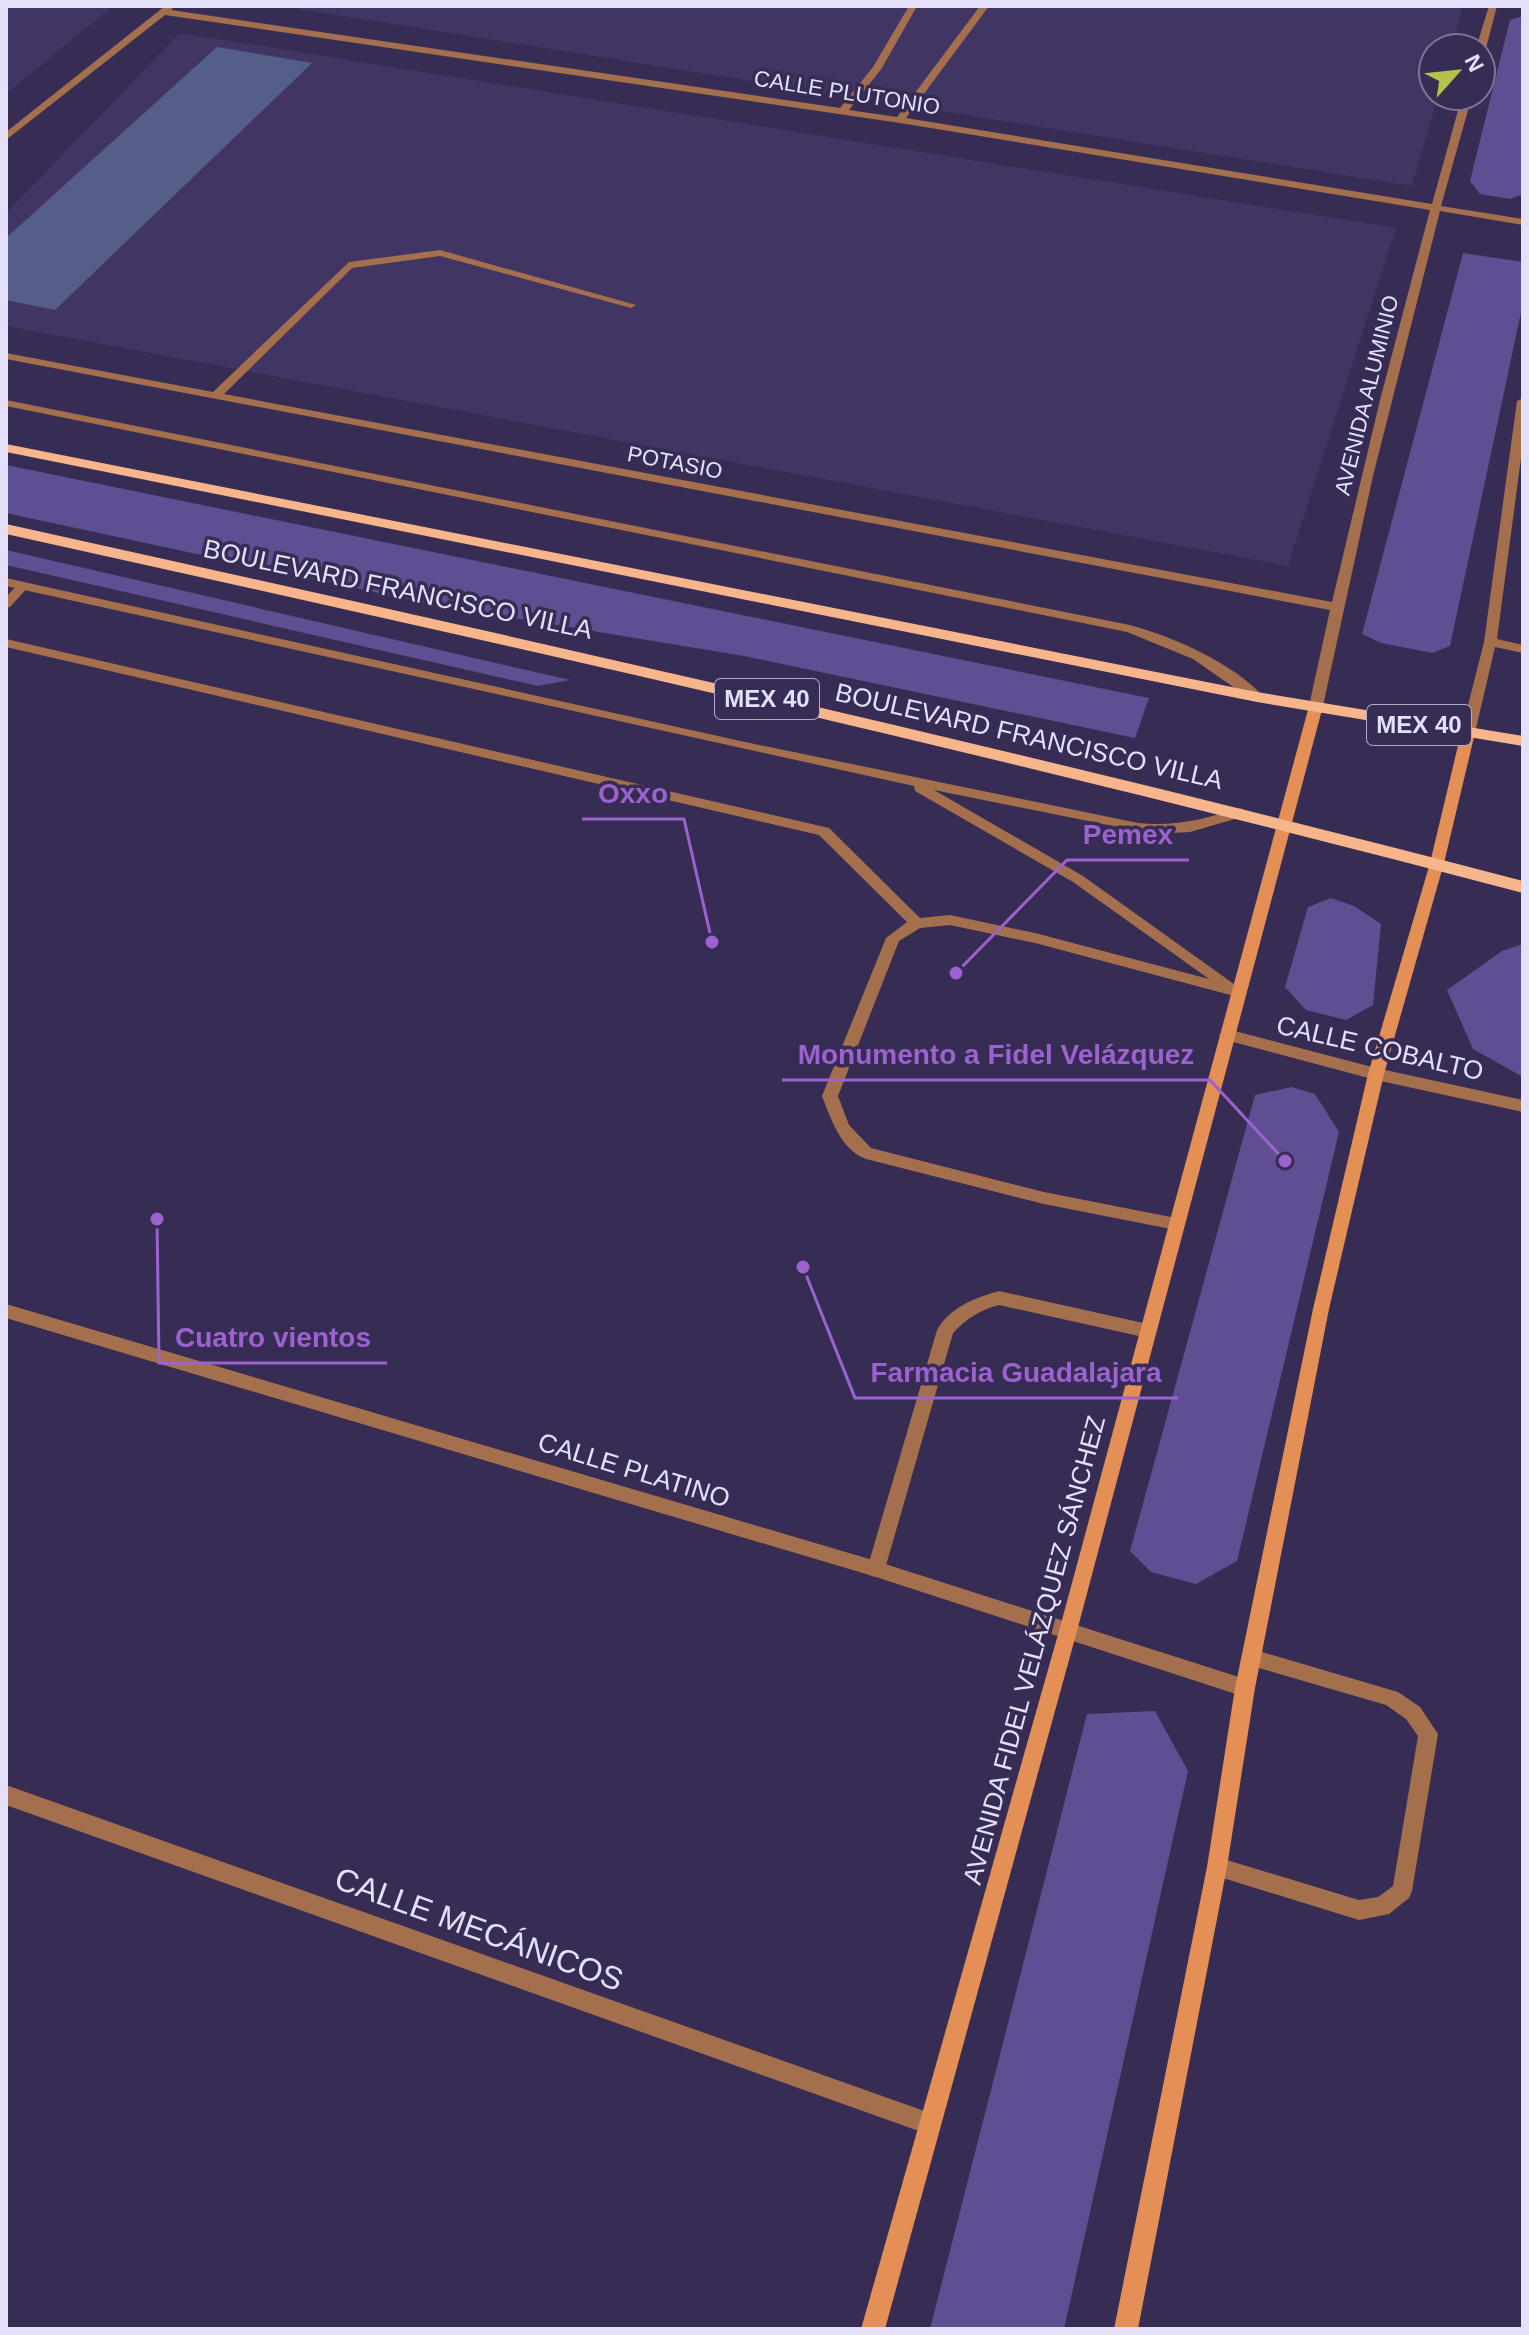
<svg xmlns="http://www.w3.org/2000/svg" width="1529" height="2335" viewBox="0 0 1529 2335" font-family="Arial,sans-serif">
<rect width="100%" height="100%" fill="#372c54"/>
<path fill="#413563" d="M6,6H113L6,94Z
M280,6H1463L1451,48H1433V96H1438L1412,186Z
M180,33L1396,228L1288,566L6,326V213Z"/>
<path fill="#604e92" d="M1523,16V194L1510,199L1480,194L1470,181L1510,20Z
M1463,253L1523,262V303L1450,646L1432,653L1381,643L1362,634Z
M6,465L1149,698L1135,738L744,656L430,604L6,513Z
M6,550L570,680L538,686L6,565Z
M1331,898L1354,906L1381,924L1373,1005L1346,1020L1306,1010L1285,987L1308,907Z
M1523,944V1077L1473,1049L1447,990L1502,951Z
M1292,1087L1315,1094L1339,1132L1237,1561L1196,1584L1151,1572L1130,1551L1255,1095Z
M1155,1711L1188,1771L1064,2329H930L1087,1714Z"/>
<path fill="#545e88" d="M217,47L312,63L55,310L6,300V238Z"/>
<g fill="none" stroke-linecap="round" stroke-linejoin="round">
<path fill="#a46f4c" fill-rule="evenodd" d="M165,6H175L171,10L840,108L873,67L909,6H917L882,68L849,110L897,117L980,6H989L906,118L1432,204L1462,96H1472L1441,206L1523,219V225L1440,211L1373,476L1323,706L1316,710L1309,706L1330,610L6,359V353L213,392L349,262L440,250L636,305L631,308L440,256L352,268L224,394L1332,602L1380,400L1430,210L900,123L165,15L6,140V132Z
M1489,6H1497L1486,48L1481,51V48H1476Z
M1523,398V443L1497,639L1523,645V653L1495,647L1475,733L1468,737L1461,733L1484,642L1517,401Z
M23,582L29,586L10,607L6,608V597L19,583Z
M6,639L829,828L920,918L950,915L1035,933L1243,988L1245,992L1243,996L1238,997L1035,943L950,925L920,928L899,941L838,1096L849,1125L871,1148L1044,1192L1176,1218L1182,1219L1184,1224L1182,1229L1176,1230L1044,1204L866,1159C841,1150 831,1119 822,1096L886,938L907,922L819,835L6,647Z
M999,1291L1148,1324L1154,1326L1156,1331L1154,1336L1148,1338L999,1305C980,1310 966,1319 953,1333L885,1569L883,1575L876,1577L869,1575L867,1569L937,1330C950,1307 975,1298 999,1291Z
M1252,1649L1398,1692L1420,1707L1438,1734L1412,1891L1409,1898L1389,1914L1359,1920L1210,1874L1207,1867L1210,1860L1217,1857L1359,1900L1378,1897L1393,1886L1418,1736L1406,1719L1386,1705L1245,1664L1243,1658L1245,1652Z"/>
<path fill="#a46f4c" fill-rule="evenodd" d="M1227,1029L1376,1068L1523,1100V1112L1376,1080L1222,1039L1219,1035Z
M6,1304L876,1561L1245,1679L1252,1682L1255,1688L1252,1694L1245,1697L876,1577L6,1318Z
M6,1785L930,2113L938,2116L941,2124L938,2132L930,2135L6,1805Z"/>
<path fill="#a46f4c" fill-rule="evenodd" d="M6,400L1130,625C1174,637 1233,663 1264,697L1262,700H1252L1193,659L1127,632L6,406Z
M6,578L745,742L1138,823C1175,827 1205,819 1240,808L1245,810L1247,813L1245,816L1190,832L1153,834L934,790L1083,876L1245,992L1243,996H1233L1073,882L915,791L914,786L6,586Z"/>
<path fill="#e38f55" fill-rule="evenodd" d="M1316,702L1323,706L1077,1631L885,2329H861L1059,1631L1309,706Z
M1468,729L1475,733L1444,863L1384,1074L1329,1309L1255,1688L1227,1867L1138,2329H1114L1207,1867L1235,1688L1313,1309L1368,1074L1430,863L1461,733Z"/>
<path fill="#f6b58b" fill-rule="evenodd" d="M6,444L1257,692L1523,736V746L1257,702L6,452Z
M6,524C513,636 1020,749 1523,881V893C1020,760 514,646 6,534Z"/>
</g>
<g text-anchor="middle" stroke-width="7" stroke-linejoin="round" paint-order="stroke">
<g font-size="22" fill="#e5e0f9" stroke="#372c54">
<text transform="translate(847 92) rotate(9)" y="8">CALLE PLUTONIO</text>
<text transform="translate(1366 395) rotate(-76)" y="8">AVENIDA ALUMINIO</text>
<text transform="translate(675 462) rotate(11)" y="8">POTASIO</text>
</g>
<g fill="#372c54" stroke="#b1aac8" stroke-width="2">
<rect x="715" y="679" width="104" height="40" rx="6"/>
<rect x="1367" y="705" width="104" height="40" rx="6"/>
</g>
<g font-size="24" font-weight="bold" fill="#e5e0f9">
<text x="767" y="707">MEX 40</text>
<text x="1419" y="733">MEX 40</text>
</g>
<g font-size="26" fill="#e5e0f9" stroke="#372c54">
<text transform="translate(398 589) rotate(12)" y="9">BOULEVARD FRANCISCO VILLA</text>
<text transform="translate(1029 736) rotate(13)" y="9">BOULEVARD FRANCISCO VILLA</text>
<text transform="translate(1380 1048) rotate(13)" y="9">CALLE COBALTO</text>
<text transform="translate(634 1470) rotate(17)" y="9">CALLE PLATINO</text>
<text transform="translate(1034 1650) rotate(-75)" y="9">AVENIDA FIDEL VELÁZQUEZ SÁNCHEZ</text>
</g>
<g font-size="32" fill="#e5e0f9" stroke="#372c54">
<text transform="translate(479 1929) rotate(20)" y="11">CALLE MECÁNICOS</text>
</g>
</g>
<path fill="none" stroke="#9b62d0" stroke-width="3" d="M712 942L684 819H582M956 973L1067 860H1189M1285 1161L1210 1080H782M157 1219L159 1363H387M803 1267L855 1398H1178"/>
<g fill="#9b62d0" stroke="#372c54" stroke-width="3">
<circle cx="712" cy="942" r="8"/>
<circle cx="956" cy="973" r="8"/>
<circle cx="1285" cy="1161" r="8"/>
<circle cx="157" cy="1219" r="8"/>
<circle cx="803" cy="1267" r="8"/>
</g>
<g font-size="28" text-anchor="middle" font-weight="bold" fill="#9b62d0" stroke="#372c54" stroke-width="7" stroke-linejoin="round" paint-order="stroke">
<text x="633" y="803">Oxxo</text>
<text x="1128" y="844">Pemex</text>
<text x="996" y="1064">Monumento a Fidel Velázquez</text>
<text x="273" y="1347">Cuatro vientos</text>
<text x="1016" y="1382">Farmacia Guadalajara</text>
</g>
<rect width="1529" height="2335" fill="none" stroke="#e5e0f9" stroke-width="16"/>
<g transform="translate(1457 72) rotate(63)"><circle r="38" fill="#372c54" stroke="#7d7496" stroke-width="2"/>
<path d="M0-6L14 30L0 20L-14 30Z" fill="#b6c148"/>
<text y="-12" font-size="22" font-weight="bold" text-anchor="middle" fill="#e5e0f9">N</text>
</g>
</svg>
